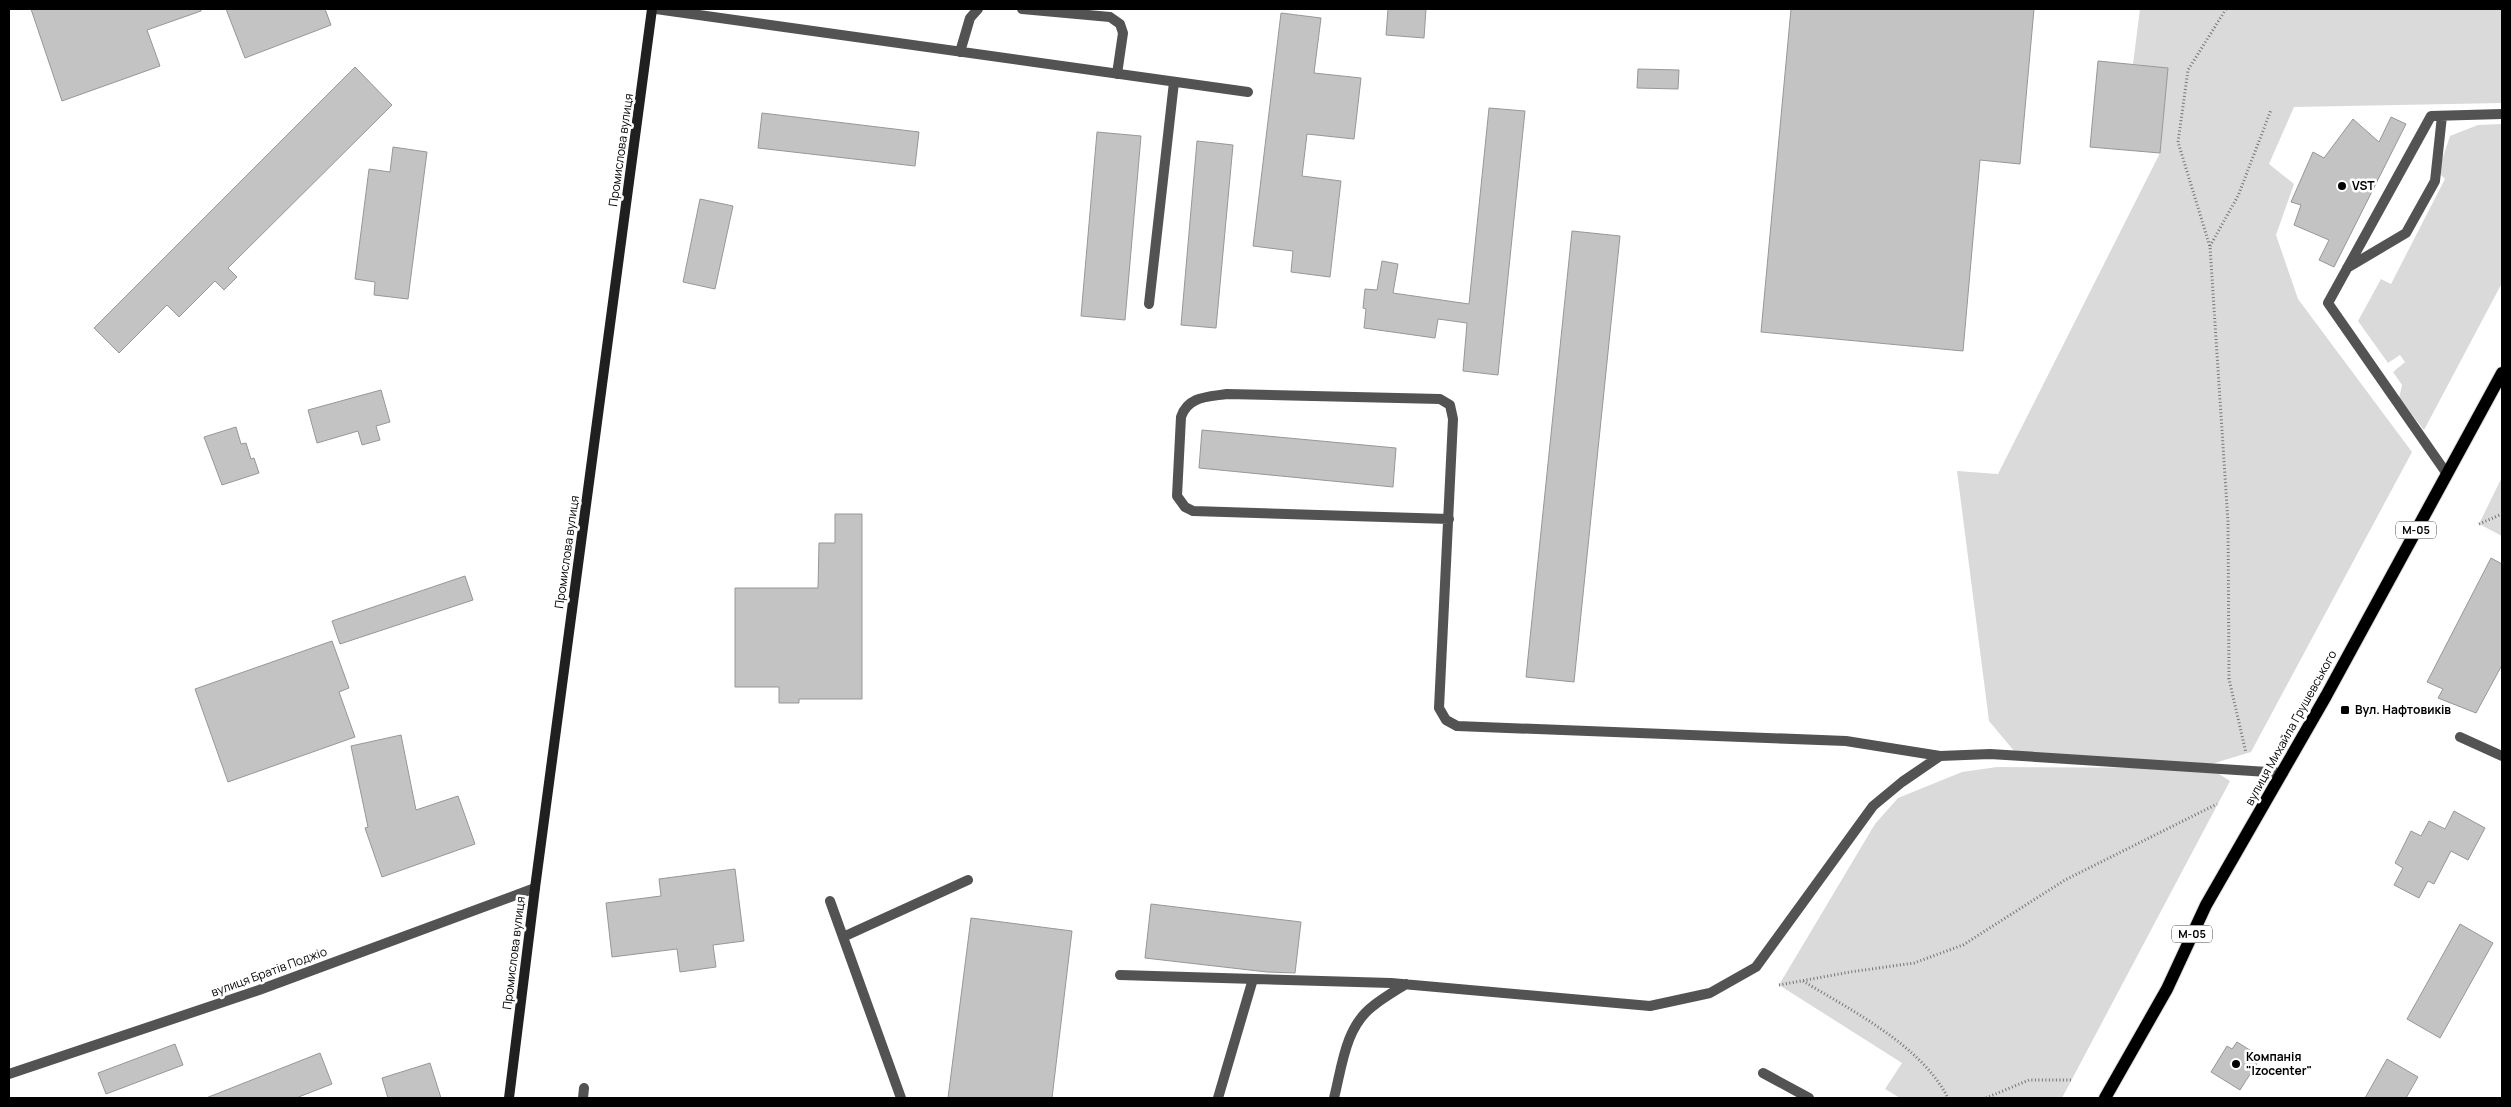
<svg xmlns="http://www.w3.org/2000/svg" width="2511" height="1107" viewBox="0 0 2511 1107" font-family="Manrope,sans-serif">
<rect width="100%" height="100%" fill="#fff"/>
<path fill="#dadada" d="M2140,9H2502V103L2294,107L2269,164L2294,184L2276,235L2298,299L2412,452L2251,752L2208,765L2015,752L1989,721L1957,471L1998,474L2160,153L2168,68L2133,64Z
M2502,124V283L2424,430L2399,398L2402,385L2393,372L2405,362L2400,355L2388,363L2358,321L2381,279L2391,284L2445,179L2438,172L2450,136L2478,125Z
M2502,477V536L2479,524Z
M1997,767L2210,768L2230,781L2062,1098H1900L1885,1089L1902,1063L1779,985L1875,824L1898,798L1962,772Z"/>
<path fill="#c3c3c3" stroke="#979797" d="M31,9H201V11L147,30L160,66L62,101Z
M226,9H325L331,25L245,58Z
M1388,9H1426L1424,38L1386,35Z
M1791,9H2034L2020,164L1980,160L1963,351L1761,332Z
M1281,13L1321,18L1314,73L1361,78L1354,139L1307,134L1302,176L1341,181L1330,277L1291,272L1293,251L1253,246Z
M2098,61L2168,68L2160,153L2090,147Z
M355,67L392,105L228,268L237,277L224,290L215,281L179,317L167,305L119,353L94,328Z
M1638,69L1679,70L1678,89L1637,88Z
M1489,108L1525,111L1498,375L1463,371L1467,323L1438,319L1435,338L1364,328L1366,309L1363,308L1365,289L1377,290L1382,261L1398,264L1393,293L1469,304Z
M762,113L919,132L915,166L758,148Z
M2391,117L2406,124L2334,267L2319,260L2329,240L2294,225L2301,205L2291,202L2313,152L2324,158L2353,119L2379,142Z
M1097,132L1141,136L1125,320L1081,316Z
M1197,141L1233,145L1216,328L1181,325Z
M393,147L427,152L408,299L374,295L375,282L355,279L369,169L390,172Z
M700,199L733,206L715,289L683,282Z
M1572,231L1620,236L1574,682L1526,677Z
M381,390L390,422L376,426L380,440L362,445L358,431L317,443L308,410Z
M236,427L241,444L246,443L251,459L254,458L259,473L222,485L204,437Z
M1202,430L1396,448L1393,487L1199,468Z
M835,514H862V699H799V703H779V687H735V588H818L819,543H835Z
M2491,558L2502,564V665L2476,713L2438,698L2443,689L2427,682Z
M465,576L473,600L340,644L332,621Z
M332,641L349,688L339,692L355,737L228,782L195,689Z
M401,735L416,810L458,796L475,844L382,877L365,828L368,827L351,746Z
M2454,811L2485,828L2468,860L2451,851L2434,884L2428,881L2419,898L2394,885L2403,868L2395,863L2411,831L2421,836L2429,821L2445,829Z
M735,869L744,941L713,945L716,967L680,972L677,949L612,957L606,903L661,896L659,879Z
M1151,904L1301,922L1295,973L1267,972L1145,958Z
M971,918L1072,931L1052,1098H948Z
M2460,924L2493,943L2440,1038L2407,1019Z
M2237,1042L2261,1057L2240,1090L2211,1072L2227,1046L2232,1049Z
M175,1044L183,1065L106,1094L98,1073Z
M320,1053L332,1084L296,1098H206Z
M2387,1059L2418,1077L2406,1098H2365Z
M430,1063L441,1098H388L382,1078Z"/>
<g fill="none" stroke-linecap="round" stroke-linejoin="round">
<defs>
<path id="primary" d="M2105,1098L2167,989L2206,905L2326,696L2502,373"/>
</defs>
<use href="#primary" stroke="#dbdbdb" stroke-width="14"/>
<path stroke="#757575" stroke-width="3" stroke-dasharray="1 2.5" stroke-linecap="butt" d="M2226,9L2188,70L2178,142L2210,247L2228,522L2229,679L2246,753
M2210,246L2238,196L2271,110
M2479,524L2502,514
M1803,981C1852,1011 1921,1045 1948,1098
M1779,985L1850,972L1914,963L1963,945L2065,880L2217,804
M1986,1098L2029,1080H2071"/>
<path stroke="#535353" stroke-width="10" d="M656,9L1248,92
M1022,9L1110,17L1120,24L1123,33L1117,74
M960,52L970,18L978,9
M2347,268L2406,233L2435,181L2442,116
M1149,304L1174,82
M2447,474L2328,303L2431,116L2502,114
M1449,519L1193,511L1185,507L1177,496L1181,417C1188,396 1208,397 1227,394L1440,399L1450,405L1453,419L1439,708L1446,720L1457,726L1846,741L1940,756
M2460,737L2502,756
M830,901L901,1098
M843,937L968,880
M1120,975L1391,983L1650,1006L1710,993L1756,967L1873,806L1902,782L1940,756L1990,754L2283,773
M1763,1073L1809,1098
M583,1098L584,1088
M1218,1098L1253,979
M1334,1098C1342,1067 1345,1027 1373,1006C1383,998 1395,991 1406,984"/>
<path stroke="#535353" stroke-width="10" d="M9,1074L259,990L535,888"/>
<path stroke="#202020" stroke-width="10" d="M509,1098L535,888L652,9"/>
<use href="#primary" stroke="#000" stroke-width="12"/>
</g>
<g fill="#000" stroke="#fff" stroke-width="2">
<circle cx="2342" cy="186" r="5"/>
<rect x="2340" y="705" width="10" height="10" rx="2.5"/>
<circle cx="2236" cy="1064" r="5"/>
</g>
<g text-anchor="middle" stroke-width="5" stroke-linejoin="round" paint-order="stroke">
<g fill="#fff" stroke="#4c4c4c" stroke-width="1">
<rect x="2396" y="521.5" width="40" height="17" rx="4"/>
<rect x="2172" y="925.5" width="40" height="17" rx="4"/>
</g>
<g font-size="11" font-weight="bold" fill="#000">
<text x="2416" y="534">М-05</text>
<text x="2192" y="938">М-05</text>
</g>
<g font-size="12" fill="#000" stroke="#fff">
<text transform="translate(621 150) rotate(-82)" y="4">Промислова вулиця</text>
<text transform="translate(567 552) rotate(-82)" y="4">Промислова вулиця</text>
<text transform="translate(2291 728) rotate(-61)" y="4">вулиця Михайла Грушевського</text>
<text transform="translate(514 953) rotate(-83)" y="4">Промислова вулиця</text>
<text transform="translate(269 972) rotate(-20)" y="4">вулиця Братів Поджіо</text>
</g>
<g font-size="12" font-weight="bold" fill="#000" stroke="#fff" text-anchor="start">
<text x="2352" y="190">VST</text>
<text x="2355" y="714">Вул. Нафтовиків</text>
<text x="2246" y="1061">Компанія<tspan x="2246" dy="14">"Izocenter"</tspan></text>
</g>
</g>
<rect width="2511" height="1107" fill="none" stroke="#000000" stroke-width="20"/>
</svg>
